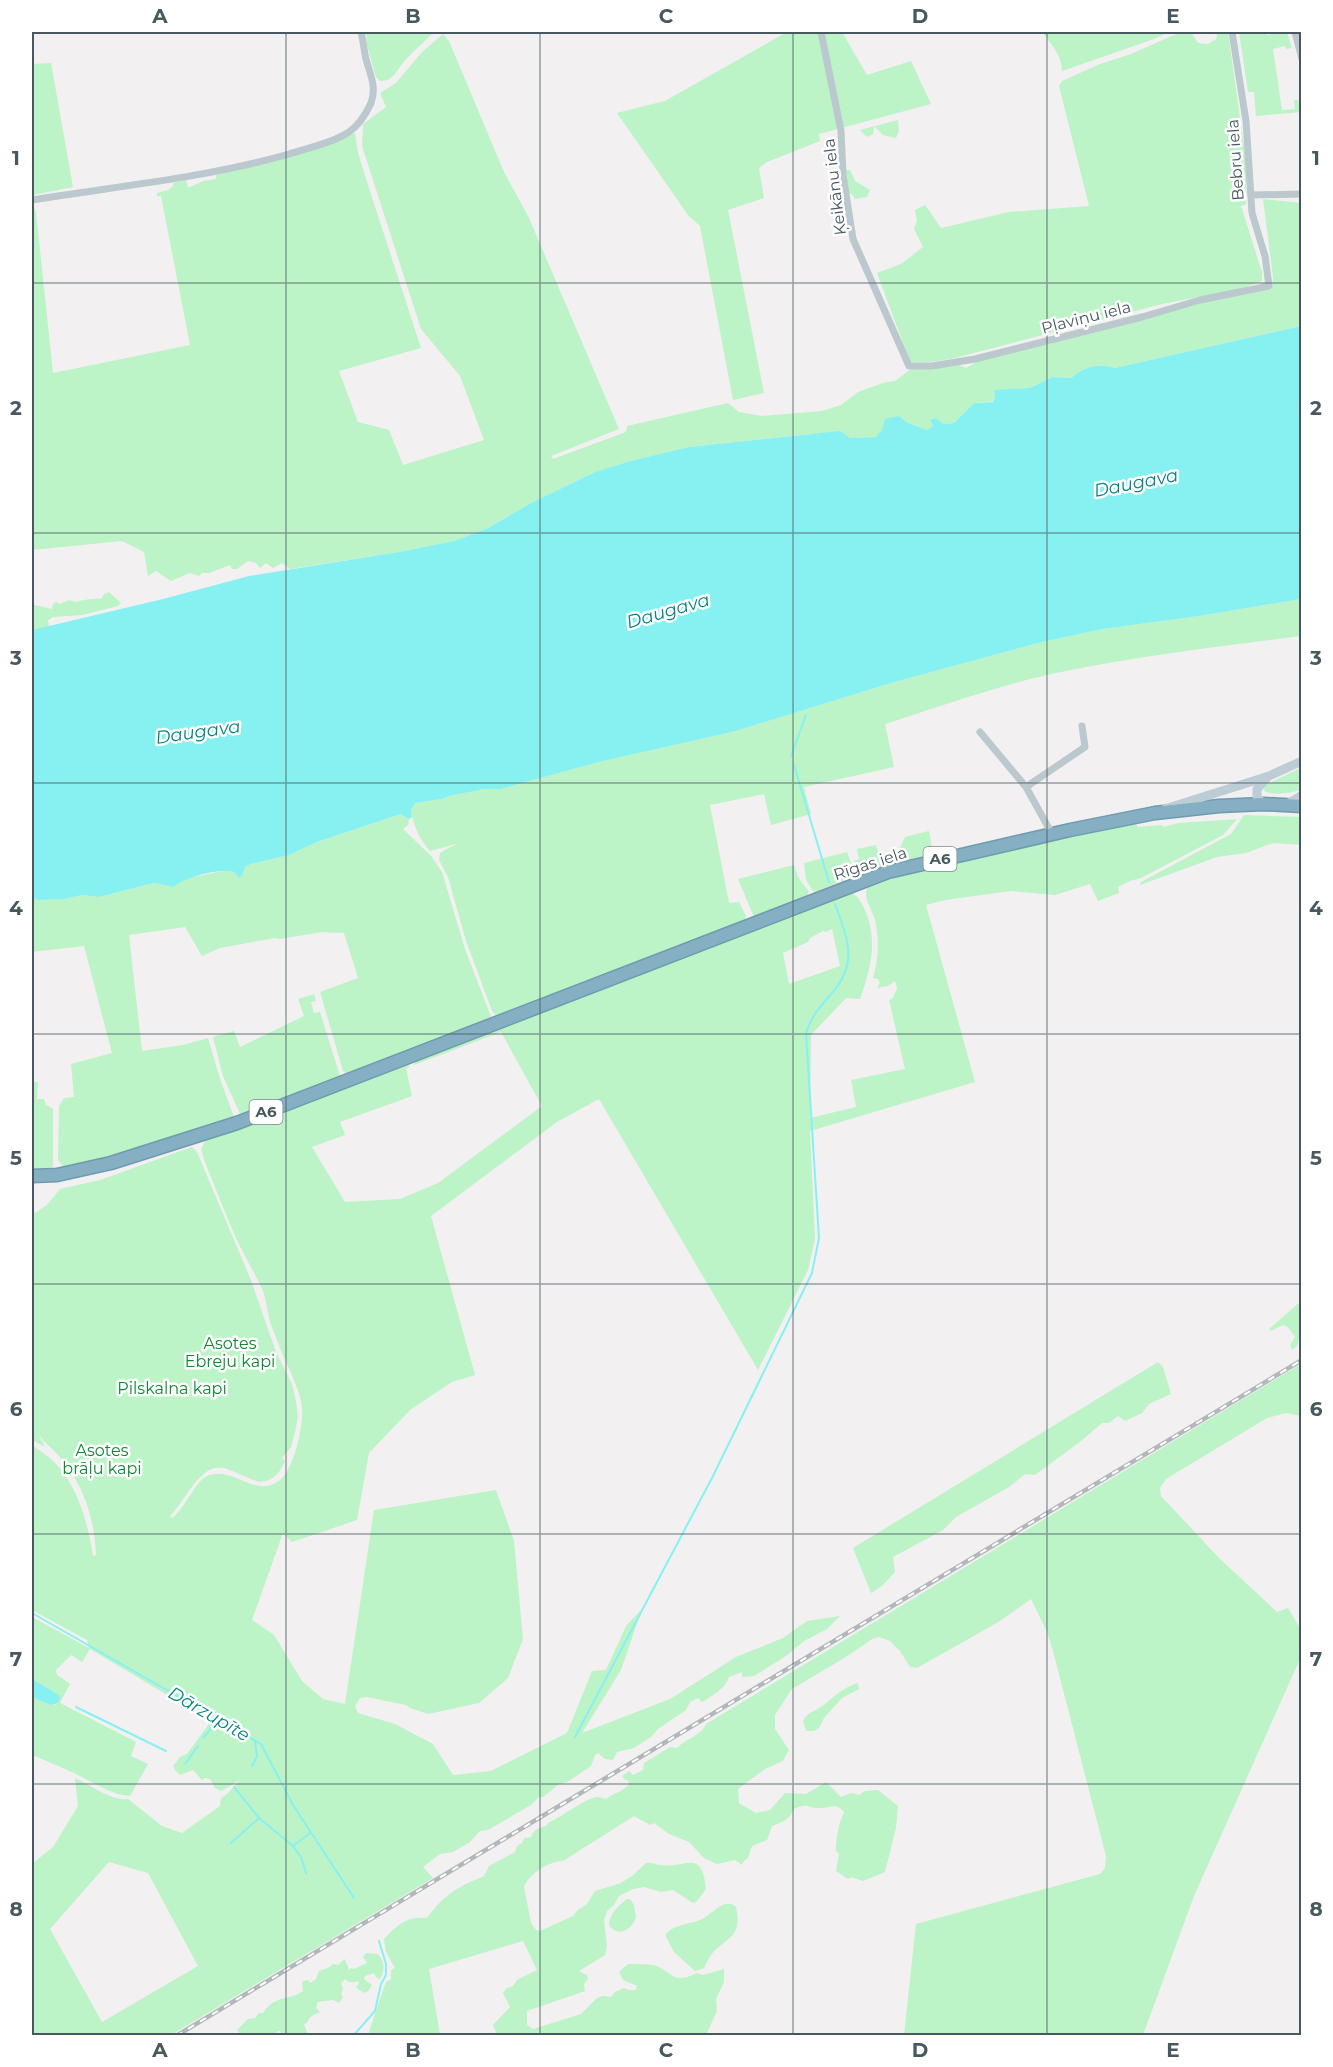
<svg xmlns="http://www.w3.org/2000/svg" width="1333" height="2067" viewBox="0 0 1333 2067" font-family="Montserrat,sans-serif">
<rect width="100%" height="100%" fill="#f3f0f1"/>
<path fill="#bcf3c7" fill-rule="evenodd" d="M366,32H434L406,59L394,75L388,80L380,81L376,77L367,45Z
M787,32H842L867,75L911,61L931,104L819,134L820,141L767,162L759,168L764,198L728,210L764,393L733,400L700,226L688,215L617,113L665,101Z
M1042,32H1169L1154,39L1062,71C1062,55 1051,44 1042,32Z
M1181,32H1191L1198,43L1208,44L1216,39L1218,32H1228L1247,167L1246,204L1241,206L1262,272V281L1241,289L1162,304L951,359L930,362H910L877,273L901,264L923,247L914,229L917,221L915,210L925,205L941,228L1009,212L1089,206L1059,86L1062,81L1100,64L1131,54Z
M1239,32H1266L1267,35L1287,32L1292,48L1286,49L1285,46L1273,49L1282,110L1295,109L1294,100H1298L1301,112L1256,116L1254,92H1248Z
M443,34L449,41L504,172L529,218L619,429L551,456L553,459L626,432L627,426L728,403L739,412L762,416L822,411L841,405L858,392L886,382L895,381L911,369L956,364L966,368L978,361L1199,303L1272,289L1273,277L1263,199L1301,203V326L1115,368C1098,363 1085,366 1071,378L1052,377L1030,388L994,391L995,397L993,401L974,403L954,423L943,424L930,421L933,426L927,430L908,423L899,416L882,430L877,437L850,438L810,434L689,447L630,461L595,472L531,503L488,528L454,541L399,552L290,569L282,563L273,568L266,563L260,568L256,563L248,561L237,569H232L230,565L209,573H202L199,576L190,573L171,581L156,571L148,576L144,552L122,541L32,550V203L36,212L53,373L190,345L161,196H157V193L168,190L173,186V183L186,180L188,188L203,181L216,179V175L281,159L355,133L358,153L367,182L421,348L339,371L358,422L389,430L403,465L484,440L460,376L421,329L362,146L363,124L386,107L380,93L396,83L421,53Z
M51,63L73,187L33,195L32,177V64Z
M898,120L899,131L896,138L883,135L874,126L873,134L867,137L860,130Z
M845,170H850L855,181L870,190L867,197L855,199L853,195L848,193Z
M109,592L121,603L118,606L82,615L53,617L48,620L49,627L32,630V607L35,605L52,609L53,604L56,602L60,604L69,600L77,602C80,600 97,598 101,599L104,594Z
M1301,599V636C1223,646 1144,655 1066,671C1004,683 945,705 885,724L894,767L804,787L811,814L771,825L764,794L710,805L729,903L739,902L746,916L745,920L540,1000L496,1015L492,1011L466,941L448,877L439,860L440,853L450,847L454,846L456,844L430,851C420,840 413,825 411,810L415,803L442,799L449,796L485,789H501L599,762L736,731L891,683L1042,642L1103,629L1199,616Z
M1301,768V790C1290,793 1275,796 1264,791L1265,785Z
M401,814L409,819L408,825L403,829L431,856L442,872L465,949L491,1017L474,1025L347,1074L343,1071L320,992L358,978L344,933L322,932L280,939L275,938L220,948L202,956L185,927L129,935L142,1051L183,1045L208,1038L220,1079L234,1117C179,1137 121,1159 63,1166L58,1160L59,1106L64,1098L74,1097L71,1064L112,1053L84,946L32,952V897L37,900L64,899L82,895L99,897L154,883L173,887L184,879L227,870L234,872L239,878L242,876L245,867L251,864L289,855L317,842Z
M1244,815L1301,817V845L1273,843L1246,853L1217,857L1140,885L1141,882L1231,834Z
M1237,819L1223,835L1141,878L1130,881L1118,887L1119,893L1098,901L1090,884L1055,895L1011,891L945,900L926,905L975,1082L810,1131L815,1239L808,1270L758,1370L599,1099L557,1122L431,1216L475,1375L452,1382L410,1410L369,1453L357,1520L292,1542L283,1533L252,1620L274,1635L302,1681L323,1699L345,1704L374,1510L496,1490L514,1541L523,1639L508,1678L479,1703L428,1714L410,1708L406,1705L367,1697L360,1698L355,1706L358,1713L395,1724L433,1744L453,1775L491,1771L567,1733L592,1671L606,1670L626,1626L642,1609L621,1670L582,1733L670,1699L736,1657L783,1638L807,1621L840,1616L827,1629L804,1641L786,1656L754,1676L742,1677V1672L729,1677C725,1689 712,1696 702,1702L698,1698L690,1702L686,1710L658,1729L651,1737L634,1748L617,1752L613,1760L605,1759L598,1753L595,1755L591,1766L569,1781L558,1785L543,1797H539L531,1805L488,1830L480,1831L470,1842L453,1852L440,1854L423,1867L433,1878L171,2035H32V1864L53,1847L78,1806L75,1778C90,1785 111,1801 128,1799L162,1826L182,1833L220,1806L221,1798L227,1794L240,1780L221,1791L215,1788L210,1779L205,1778L202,1780L193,1770L180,1775L175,1770L173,1766L180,1757L187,1754L211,1721L90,1649L82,1662L71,1655L56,1670L57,1675L70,1684L60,1703L136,1742L131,1756L148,1764L130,1796C111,1795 93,1782 76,1774C61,1767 47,1761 32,1755V1697L54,1705L58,1703V1695L32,1679V1617L89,1648L87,1640L32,1610V1445C40,1451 50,1457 57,1465C79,1490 88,1524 93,1556L96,1555C94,1517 84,1485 59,1456C51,1447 42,1441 37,1431L45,1447L32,1440V1215L47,1205L60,1189L100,1180L189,1148L192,1147L197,1152L251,1280L276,1352L292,1384L296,1401L298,1417L295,1432L291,1447L282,1458L285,1461C280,1473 273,1481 260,1482C247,1479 236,1471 224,1468C200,1462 185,1502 170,1516L172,1518C186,1508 195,1479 210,1475C234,1467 257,1499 280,1480C294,1469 304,1425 302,1407C299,1385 286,1365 278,1343C275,1335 271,1326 269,1318C267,1309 266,1299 263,1291C255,1273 244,1256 236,1238C225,1213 215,1187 205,1162L201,1149L205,1141L408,1065L410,1067L406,1068L412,1096L340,1122L345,1135L312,1147L345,1202L400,1199L438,1183L542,1106L501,1032L414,1065L415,1062L850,892C858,896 861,902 865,910C878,941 871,968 860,999L846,998L811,1035L810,1118L856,1107L851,1080L905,1069L889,1000L892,999L897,989L895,981L888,986L877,988L880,983L878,979L873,978C879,959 879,939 875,920C872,909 863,898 867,888L902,875L1107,829L1136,824L1138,827L1162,825L1163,827L1179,823ZM832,929L840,966L789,984L783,953L808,942L810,938L823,931L826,932ZM109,1862L148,1873L198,1966L102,2022L50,1929Z
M929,831L933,854L900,861L897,854L905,837Z
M876,845L882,866L859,873L854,861L859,859L857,849Z
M847,852L855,874L854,876L816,892L813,891L806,880L804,863Z
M794,865L798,877L809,892L807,896L754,917L738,879Z
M314,994L316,1001L311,1002L314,1013L320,1012L340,1076L240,1114L223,1076L213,1037L234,1031L240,1047L304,1016L298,999Z
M32,1082H38L37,1099H44L46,1105L53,1109V1167L32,1169Z
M1301,1301V1339L1299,1340L1297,1346L1292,1350L1290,1345L1295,1337L1288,1327L1283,1325L1271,1331L1269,1329Z
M1158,1362L1163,1367L1171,1394L1149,1404L1142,1413L1125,1421L1118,1416L1109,1423H1102L1081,1441L1035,1475L1025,1474L1009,1487L956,1517L943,1530L893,1557L895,1572L882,1586L871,1593L853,1548Z
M1301,1364V1416L1286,1413L1267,1418L1166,1479L1160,1488L1161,1496L1219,1558L1277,1612L1288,1608L1301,1630L1300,1659L1194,1896L1143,2035H904L916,1924L1100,1874L1105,1868L1106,1856L1053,1651L1047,1632L1031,1599L1000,1621L917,1668L910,1667L900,1651L890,1641L879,1637L872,1639L846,1657L792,1689L775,1715V1729L789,1750L783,1761L765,1769L738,1789L739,1803L756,1813L770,1810L785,1793L806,1794L826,1782L841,1797L851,1793L860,1795L864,1791L878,1790L898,1806L896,1828L885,1872L863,1881L851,1877L848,1879L836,1871L839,1854L836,1851C836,1843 837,1834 839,1826C840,1820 843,1817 844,1812C837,1802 830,1808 820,1808C807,1809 810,1802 794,1809C789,1820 783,1822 772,1826L767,1840L752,1846L748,1858L744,1861L742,1865L735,1860L717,1864L704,1858L689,1842L669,1834L654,1823L650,1825L634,1816L563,1861C549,1861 529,1874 524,1887L531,1923L536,1930L540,1931L573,1916L578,1910L587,1904L595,1891L621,1883L632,1876L646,1863C652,1862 655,1865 660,1865C685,1869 702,1847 706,1889L697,1901L693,1903L673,1890L661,1892L644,1887L633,1889L619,1896L614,1905L607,1911L604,1920L607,1946L605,1955L579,1971L587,1975L588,1979L584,1984L585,1991L527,2011V2025L533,2029L581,2014L597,1998L603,1996L611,1997L615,1992L624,1988L629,1990H636L637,1986L623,1980L619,1972L628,1964C636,1964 645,1964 653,1965C674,1971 671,1986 697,1973L703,1975L724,1969V1982L716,1999L717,2011L706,2035H497L493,2025L510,2007L503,1993L507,1988L513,1986L517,1980L537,1970L523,1941L429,1969L440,2035H368L384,1987L387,1981L391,1980V1970L395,1968L386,1952L384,1939C398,1924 407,1916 427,1918C446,1893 456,1888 484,1876L489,1866L515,1852L517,1846L522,1843L524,1838L531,1837C534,1829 539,1828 546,1826L548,1823C559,1818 587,1798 596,1797C600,1797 603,1798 606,1799C614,1793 621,1792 629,1785L628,1780H625L622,1776L629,1771L633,1775L643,1770L644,1763L670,1747L677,1748C685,1739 701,1736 706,1724Z
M858,1683L859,1689L842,1698L824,1718L819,1728L814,1731H806L803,1721C807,1712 814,1712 821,1707C835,1697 841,1688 858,1683Z
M627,1899H630L634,1905L636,1918C631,1930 618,1938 609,1925C609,1914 619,1905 627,1899Z
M725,1904H732L736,1907C743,1939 725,1937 711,1955C708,1959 706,1964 704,1968L695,1971L674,1952L666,1937V1934C676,1923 691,1925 704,1918C711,1914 716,1907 725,1904Z
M366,1953L378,1954C385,1962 385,1970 380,1979L377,1978L374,1973L365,1976L364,1979L372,1985L369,1990L365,1993L359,1990L356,1987L359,1983L358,1981C352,1983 349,1983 345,1979L341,1983L343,1989L341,1994L343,1997L339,2003L333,2000L318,2002L316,2008L320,2012L310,2017L307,2023L304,2024L308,2035H281L280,2031H278L274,2035H241L237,2030L248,2019L255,2018L259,2013H263C277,1993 288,2002 303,1991L302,1983L303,1981L308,1980L310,1983L316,1979L319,1971L328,1968L333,1964L338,1965L345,1959L349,1970L351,1968L354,1969L367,1963L363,1957Z"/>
<path fill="#87f1f2" d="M1301,326V599L1199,616L1103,629L1042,642L891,683L736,731L599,762L501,789H485L449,796L442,799L415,803L411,810L412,817L409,819L401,814L317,842L289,855L251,864L245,867L242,876L239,878L234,872C219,868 186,877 173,887L154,883L99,897L82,895L64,899L37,900L32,897V630L163,599L249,576L399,552L454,541L488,528L531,503L595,472L630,461L689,447L840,431L850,438L876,437L882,430L885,419L899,416L908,423L927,430L933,426L930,420L936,418L943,424L954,423L974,403L993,402L995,397L994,390L1030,388L1052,377L1071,378C1085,366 1098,363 1115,368Z
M32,1679L59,1695L60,1698L58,1703L51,1705L32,1697Z"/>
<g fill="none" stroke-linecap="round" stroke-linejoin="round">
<path stroke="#87f1f2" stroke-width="2" d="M791,756L806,715
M794,765L829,882
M32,1613L261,1744L293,1805L354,1898
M76,1707L166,1751
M575,1737L712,1478L812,1273L819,1238L806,1033C811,1016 821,1006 832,993C859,962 847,938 835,904
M203,1738L218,1720
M185,1764L198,1746
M252,1766L257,1756L255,1740
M234,1787L259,1818L293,1846L310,1833
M231,1843L258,1819
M293,1846L301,1857L306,1873
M353,2036L375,2011L381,1984L386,1975V1964L379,1941"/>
<defs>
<path id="highway" d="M32,1176L57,1175L111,1163L237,1123L888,872L1070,830L1155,813L1219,806L1263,804L1302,806"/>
</defs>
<use href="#highway" stroke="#709aae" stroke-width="15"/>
<path stroke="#bbc8ce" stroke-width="7" d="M821,32L841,131L843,175L853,239L909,366H932L975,359L1142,317L1200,300L1269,286L1265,256L1252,213L1246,121L1232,32
M1295,32L1302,59
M1252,195L1302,194
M32,200C118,186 205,178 289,154C308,148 332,143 349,132C359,125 366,114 371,103C377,87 370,74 366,59C364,50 363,40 361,32
M980,732L1026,787L1052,834
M1026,787L1085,747L1082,726"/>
<path stroke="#bdcdd5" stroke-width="9" d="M1263,804L1257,797V789L1267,778
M1286,805L1302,795
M1165,809L1269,776L1302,761"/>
<use href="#highway" stroke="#85afc2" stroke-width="12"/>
<defs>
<path id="rail" d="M176,2036L1302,1360"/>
</defs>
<use href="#rail" stroke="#b2b7bb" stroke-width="4.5"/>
<use href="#rail" stroke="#fff" stroke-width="2" stroke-dasharray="7" stroke-linecap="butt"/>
</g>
<path fill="none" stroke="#47585f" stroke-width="1.5" stroke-opacity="0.55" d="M286,32V2036M540,32V2036M793,32V2036M1047,32V2036M32,283H1302M32,533H1302M32,783H1302M32,1034H1302M32,1284H1302M32,1534H1302M32,1784H1302"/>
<g text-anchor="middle" stroke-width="5" stroke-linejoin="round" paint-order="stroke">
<g fill="#fff" stroke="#7e8a8f" stroke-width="1.5">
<rect x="923.5" y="847" width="33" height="24" rx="4.5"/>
<rect x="249.5" y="1100" width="33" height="24" rx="4.5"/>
</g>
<g font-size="15" font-weight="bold" fill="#47585f">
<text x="940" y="864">A6</text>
<text x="266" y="1117">A6</text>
</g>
<g font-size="16" fill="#47585f" stroke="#fff">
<text transform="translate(1235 160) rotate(-94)" y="6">Bebru iela</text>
<text transform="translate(834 187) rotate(-97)" y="6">Ķeikānu iela</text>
<text transform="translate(1086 317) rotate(-14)" y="6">Pļaviņu iela</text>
<text transform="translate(870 863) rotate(-18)" y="6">Rīgas iela</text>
</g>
<g font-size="16" fill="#118735" stroke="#fff">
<text x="230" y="1349">Asotes<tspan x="230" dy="18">Ebreju kapi</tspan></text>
<text x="172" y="1394">Pilskalna kapi</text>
<text x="102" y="1456">Asotes<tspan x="102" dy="18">brāļu kapi</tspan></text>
</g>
<g font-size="18" font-style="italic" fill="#068385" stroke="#fff">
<text transform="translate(1136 483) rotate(-11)" y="6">Daugava</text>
<text transform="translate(668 611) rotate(-16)" y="6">Daugava</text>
<text transform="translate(198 732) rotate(-8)" y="6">Daugava</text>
<text transform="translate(209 1714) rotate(30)" y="6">Dārzupīte</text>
</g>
</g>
<rect width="1333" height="2067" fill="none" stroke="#ffffff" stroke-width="66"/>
<rect x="33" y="33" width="1267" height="2001" fill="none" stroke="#47585f" stroke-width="2"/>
<g font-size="20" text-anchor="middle" font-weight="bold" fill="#47585f">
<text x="160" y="23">A</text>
<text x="413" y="23">B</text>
<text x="666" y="23">C</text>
<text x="920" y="23">D</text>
<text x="1173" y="23">E</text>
<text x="16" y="165">1</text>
<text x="1316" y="165">1</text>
<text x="16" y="415">2</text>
<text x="1316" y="415">2</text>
<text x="16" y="665">3</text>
<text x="1316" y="665">3</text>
<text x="16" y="915">4</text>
<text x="1316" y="915">4</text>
<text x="16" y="1165">5</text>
<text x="1316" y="1165">5</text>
<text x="16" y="1416">6</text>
<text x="1316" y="1416">6</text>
<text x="16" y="1666">7</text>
<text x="1316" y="1666">7</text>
<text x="16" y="1916">8</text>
<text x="1316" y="1916">8</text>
<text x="160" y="2057">A</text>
<text x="413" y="2057">B</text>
<text x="666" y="2057">C</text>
<text x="920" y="2057">D</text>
<text x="1173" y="2057">E</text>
</g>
</svg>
